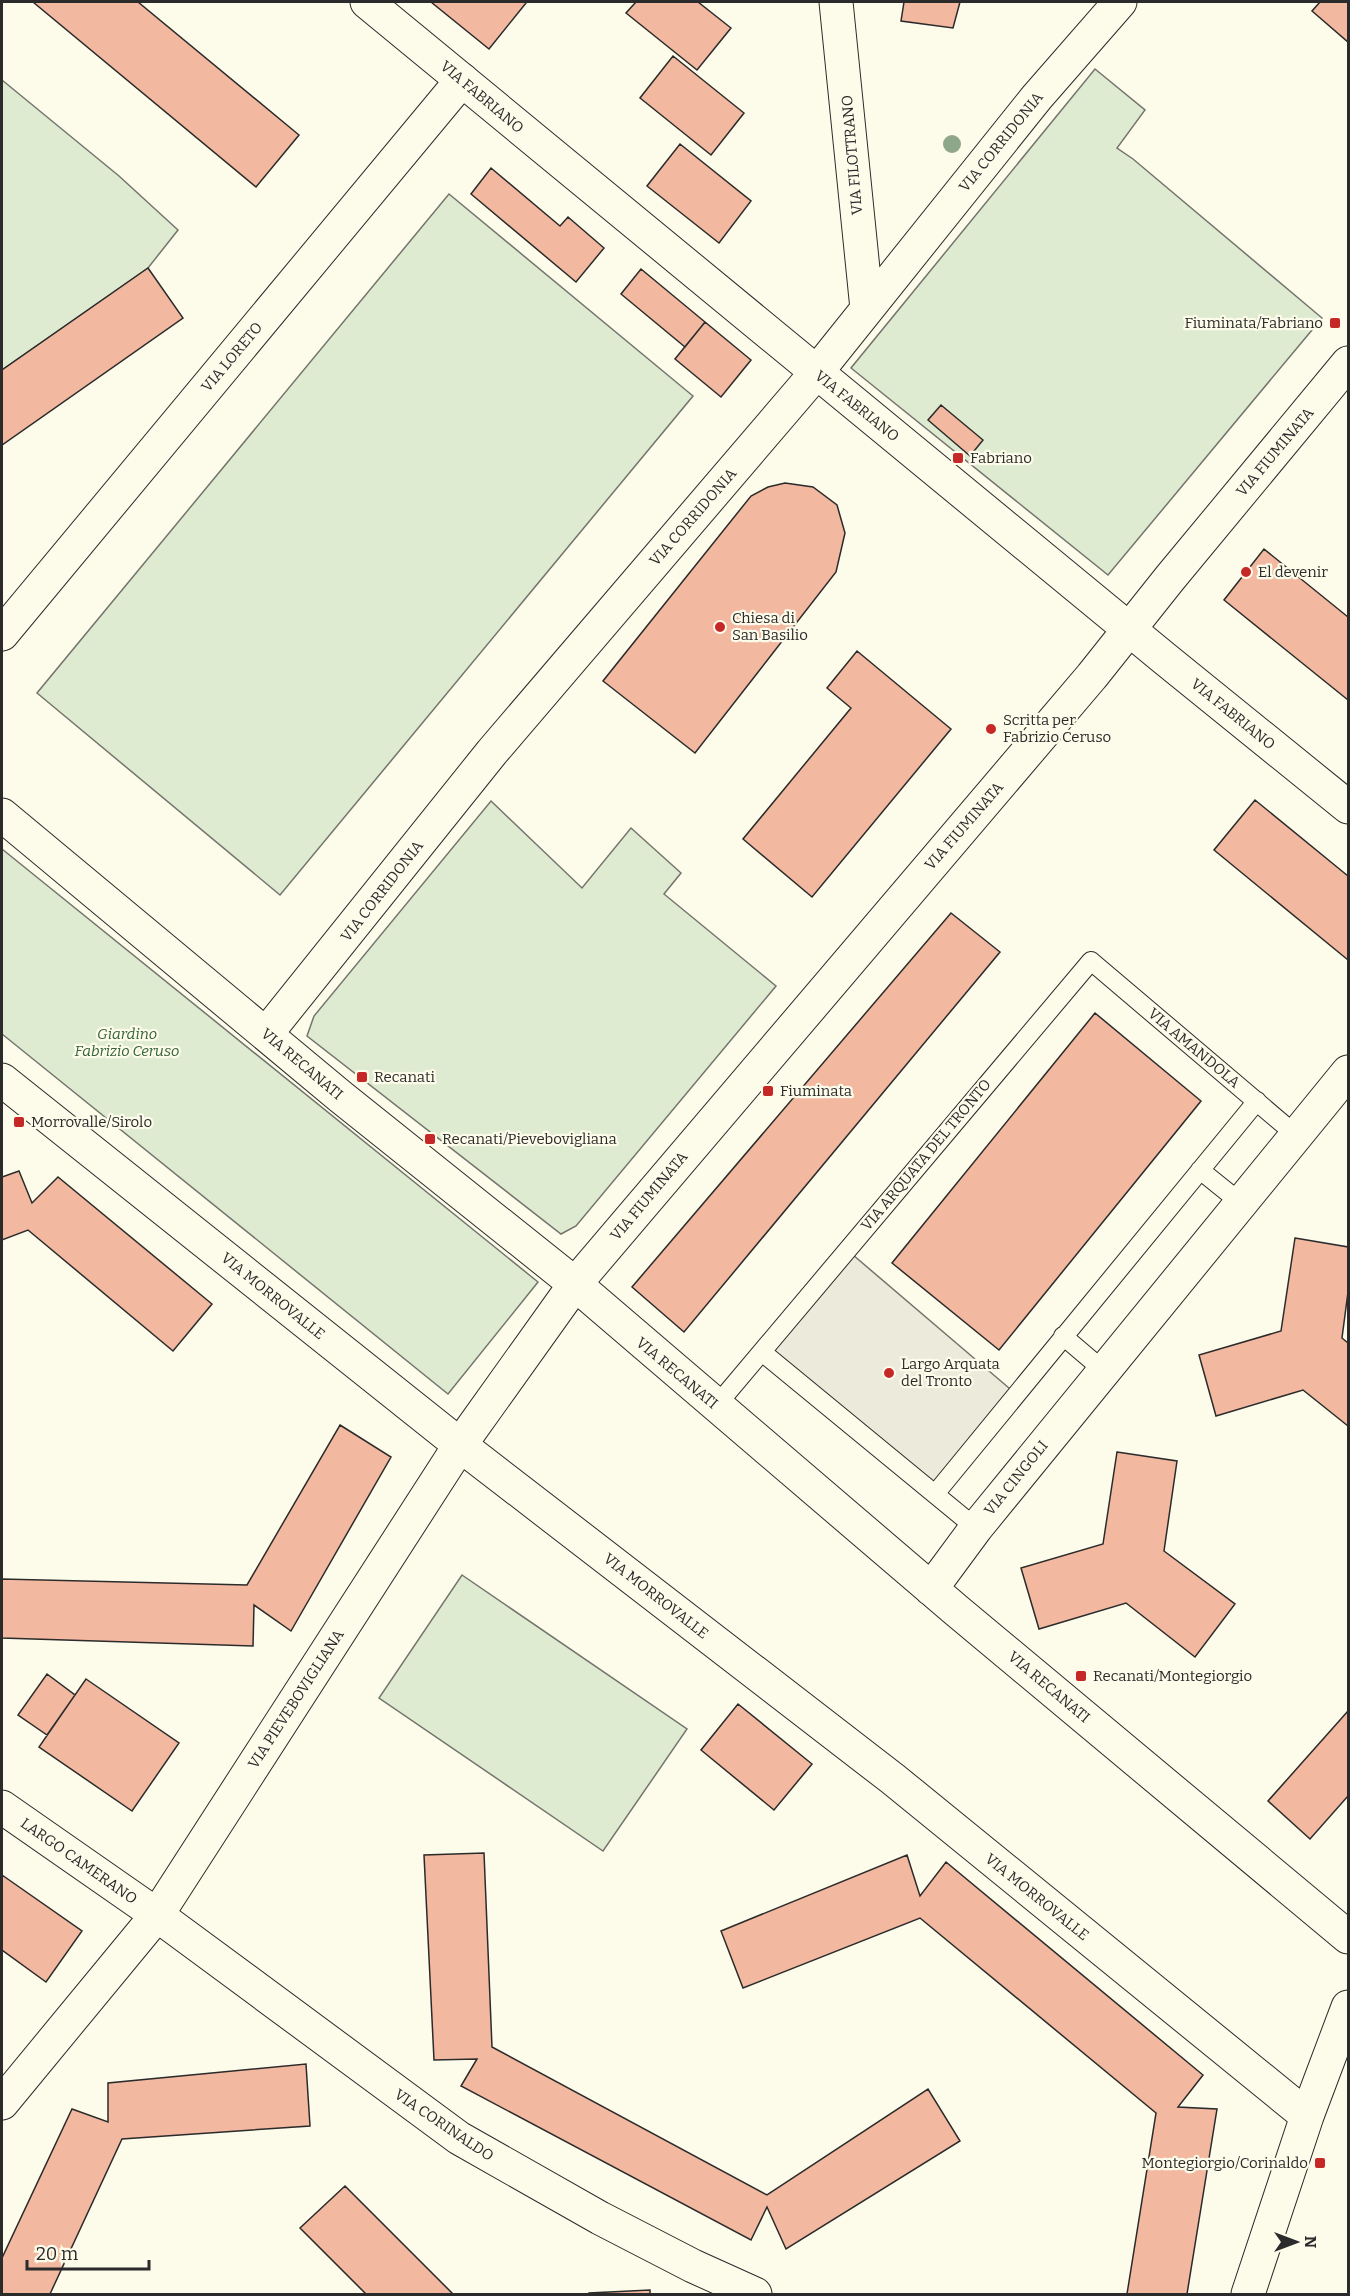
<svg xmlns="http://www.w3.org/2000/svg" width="1350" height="2296" viewBox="0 0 1350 2296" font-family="Bitter,serif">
<rect width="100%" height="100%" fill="#fdfbea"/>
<path fill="#deebd1" stroke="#74746e" stroke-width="1.5" d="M1095,69L1145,110L1117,148L1133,159L1322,318L1108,575L851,368Z
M2,80L119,176L178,230L148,268L2,370Z
M449,194L693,396L280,895L37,693Z
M491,801L582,888L631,828L681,873L664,894L776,986L576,1226L561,1234L307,1036L314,1016Z
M2,849L538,1282L448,1394L2,1034Z
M462,1575L687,1729L603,1851L379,1698Z"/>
<path fill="#eceadb" stroke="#74746e" stroke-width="1.5" d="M846,1249L1016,1394L935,1494L762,1352Z"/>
<path fill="#f2b8a0" stroke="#2b2b2b" stroke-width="1.5" d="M33,2H138L299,135L256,187Z
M431,2H525L526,3L489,49Z
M636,2H698L731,28L697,70L626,13Z
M904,2H960L953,28L901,21Z
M1320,2H1348V42L1312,11Z
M673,56L744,113L711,155L640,98Z
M680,144L751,201L719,243L647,186Z
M491,168L560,226L568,217L604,248L576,282L471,194Z
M148,268L183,318L2,445V370Z
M641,269L705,322L685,347L621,294Z
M705,322L751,360L721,397L675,359Z
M941,405L983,440L970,456L928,420Z
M785,483L813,487L837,505L845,533L836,572L695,753L603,681L751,496L768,487Z
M1264,549L1348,617V700L1224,600Z
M857,651L951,729L812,897L743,839L851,708L827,688Z
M1255,800L1348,876V960L1214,850Z
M951,913L1000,952L684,1332L632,1287Z
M1095,1013L1201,1101L999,1350L892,1263Z
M19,1171L32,1203L58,1177L212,1304L173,1351L28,1230L2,1240V1177Z
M1295,1238L1348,1247V1292L1342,1338L1348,1343V1426L1303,1390L1216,1416L1199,1355L1281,1331Z
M340,1425L391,1457L291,1631L254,1605L253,1646L2,1638V1579L247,1585Z
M1117,1452L1177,1461L1164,1551L1235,1604L1195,1657L1126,1603L1039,1629L1021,1568L1103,1544Z
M47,1674L75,1695L47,1735L18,1715Z
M86,1679L179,1743L132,1811L39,1747Z
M738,1704L812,1764L774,1810L701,1750Z
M1348,1711V1796L1310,1839L1268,1801Z
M484,1853L492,2047L767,2195L928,2089L960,2141L786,2249L767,2207L751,2240L461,2086L477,2059L434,2060L424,1855Z
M907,1855L920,1896L946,1862L1203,2075L1178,2107L1217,2109L1187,2294H1127L1156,2113L920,1918L743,1988L721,1931Z
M2,1875L82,1931L46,1982L2,1950Z
M306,2064L310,2126L122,2139L50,2294H2V2258L72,2109L108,2122V2083Z
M345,2186L453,2294H366L300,2228Z
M650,2290V2294H589V2293Z"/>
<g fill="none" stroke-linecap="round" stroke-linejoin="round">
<defs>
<path id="service" d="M1200,1170L1241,1203
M1063,1336L1103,1370
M762,1352L976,1528
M716,1406L1091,961L1296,1135
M935,1494L1257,1101"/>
<path id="minor" d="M836,2L867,309
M2,634L462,80
M2,815L341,1097L575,1284L956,1610L1348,1937
M266,1034L492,752L816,373L1037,97L1120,2
M2,1080L460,1445L893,1779L1307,2116
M931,1589L976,1528L1348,1072
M2,1807L157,1915L459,2138L600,2218L693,2266L755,2294
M2,2103L157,1915L460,1445L575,1284L1092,676L1170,578L1348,363
M1248,2294L1307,2116L1348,2007"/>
<path id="tertiary" d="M367,2L1164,658L1348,807"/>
</defs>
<use href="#service" stroke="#2b2b2b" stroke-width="20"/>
<use href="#minor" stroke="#2b2b2b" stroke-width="35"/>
<use href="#tertiary" stroke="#2b2b2b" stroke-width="35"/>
<use href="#service" stroke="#fdfbea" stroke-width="18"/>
<use href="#minor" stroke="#fdfbea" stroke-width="33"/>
<use href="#tertiary" stroke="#fdfbea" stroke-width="33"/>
</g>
<circle fill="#8ea78a" cx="952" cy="144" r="9"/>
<g fill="#c62828" stroke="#fdfbea" stroke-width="2">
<rect x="1329" y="317" width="12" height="12" rx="3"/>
<rect x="952" y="452" width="12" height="12" rx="3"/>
<circle cx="1246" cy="572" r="6"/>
<circle cx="720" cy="627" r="6"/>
<circle cx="991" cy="729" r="6"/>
<rect x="356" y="1071" width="12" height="12" rx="3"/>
<rect x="762" y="1085" width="12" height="12" rx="3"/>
<rect x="13" y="1116" width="12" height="12" rx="3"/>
<rect x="424" y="1133" width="12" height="12" rx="3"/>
<circle cx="889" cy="1373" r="6"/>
<rect x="1075" y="1670" width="12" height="12" rx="3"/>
<rect x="1314" y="2157" width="12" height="12" rx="3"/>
</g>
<g text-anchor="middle" stroke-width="4.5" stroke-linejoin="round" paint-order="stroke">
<g font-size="15" fill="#2b2b2b" stroke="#fdfbea">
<text transform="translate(482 97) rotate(40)" y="5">VIA FABRIANO</text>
<text transform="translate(1001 142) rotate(-51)" y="5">VIA CORRIDONIA</text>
<text transform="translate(852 155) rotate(-95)" y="5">VIA FILOTTRANO</text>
<text transform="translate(232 357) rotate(-50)" y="5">VIA LORETO</text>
<text transform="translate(857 406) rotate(39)" y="5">VIA FABRIANO</text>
<text transform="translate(1275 452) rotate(-50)" y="5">VIA FIUMINATA</text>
<text transform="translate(693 517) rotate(-49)" y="5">VIA CORRIDONIA</text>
<text transform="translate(1233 714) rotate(39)" y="5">VIA FABRIANO</text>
<text transform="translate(964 826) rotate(-49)" y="5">VIA FIUMINATA</text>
<text transform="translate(382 891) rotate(-52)" y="5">VIA CORRIDONIA</text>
<text transform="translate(1194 1048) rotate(40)" y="5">VIA AMANDOLA</text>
<text transform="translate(302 1064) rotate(40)" y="5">VIA RECANATI</text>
<text transform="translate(926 1155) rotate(-50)" y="5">VIA ARQUATA DEL TRONTO</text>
<text transform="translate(649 1196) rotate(-50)" y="5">VIA FIUMINATA</text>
<text transform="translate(273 1296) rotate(39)" y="5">VIA MORROVALLE</text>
<text transform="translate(677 1373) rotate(40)" y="5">VIA RECANATI</text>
<text transform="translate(1016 1478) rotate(-51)" y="5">VIA CINGOLI</text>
<text transform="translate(656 1596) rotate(38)" y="5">VIA MORROVALLE</text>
<text transform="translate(1049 1687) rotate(40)" y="5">VIA RECANATI</text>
<text transform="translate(296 1699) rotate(-57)" y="5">VIA PIEVEBOVIGLIANA</text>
<text transform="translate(79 1861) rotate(35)" y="5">LARGO CAMERANO</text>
<text transform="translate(1037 1897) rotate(39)" y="5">VIA MORROVALLE</text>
<text transform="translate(444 2125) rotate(34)" y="5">VIA CORINALDO</text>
</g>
<g font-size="15" fill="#2b2b2b" stroke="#fdfbea" text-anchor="start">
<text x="1323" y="328" text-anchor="end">Fiuminata/Fabriano</text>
<text x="970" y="463">Fabriano</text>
<text x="1258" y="577">El devenir</text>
<text x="732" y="623">Chiesa di<tspan x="732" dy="17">San Basilio</tspan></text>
<text x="1003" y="725">Scritta per<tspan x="1003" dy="17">Fabrizio Ceruso</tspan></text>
<text x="374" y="1082">Recanati</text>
<text x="780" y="1096">Fiuminata</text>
<text x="31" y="1127">Morrovalle/Sirolo</text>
<text x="442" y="1144">Recanati/Pievebovigliana</text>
<text x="901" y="1369">Largo Arquata<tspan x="901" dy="17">del Tronto</tspan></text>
<text x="1093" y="1681">Recanati/Montegiorgio</text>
<text x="1308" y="2168" text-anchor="end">Montegiorgio/Corinaldo</text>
</g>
<g font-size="15" font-style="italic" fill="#34623c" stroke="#fdfbea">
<text x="127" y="1039">Giardino<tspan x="127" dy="17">Fabrizio Ceruso</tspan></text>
</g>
</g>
<rect width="1350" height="2296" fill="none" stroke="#2b2b2b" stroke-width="6"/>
<g transform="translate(1296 2242) rotate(90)" stroke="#fdfbea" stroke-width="4.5" paint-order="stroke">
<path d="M0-4.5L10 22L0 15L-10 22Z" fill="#2b2b2b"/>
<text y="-9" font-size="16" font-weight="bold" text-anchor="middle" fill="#2b2b2b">N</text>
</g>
<path d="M27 2260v9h122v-9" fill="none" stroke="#2b2b2b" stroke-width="3"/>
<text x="36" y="2260" font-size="18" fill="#2b2b2b" stroke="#fdfbea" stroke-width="4.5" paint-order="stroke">20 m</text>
</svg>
